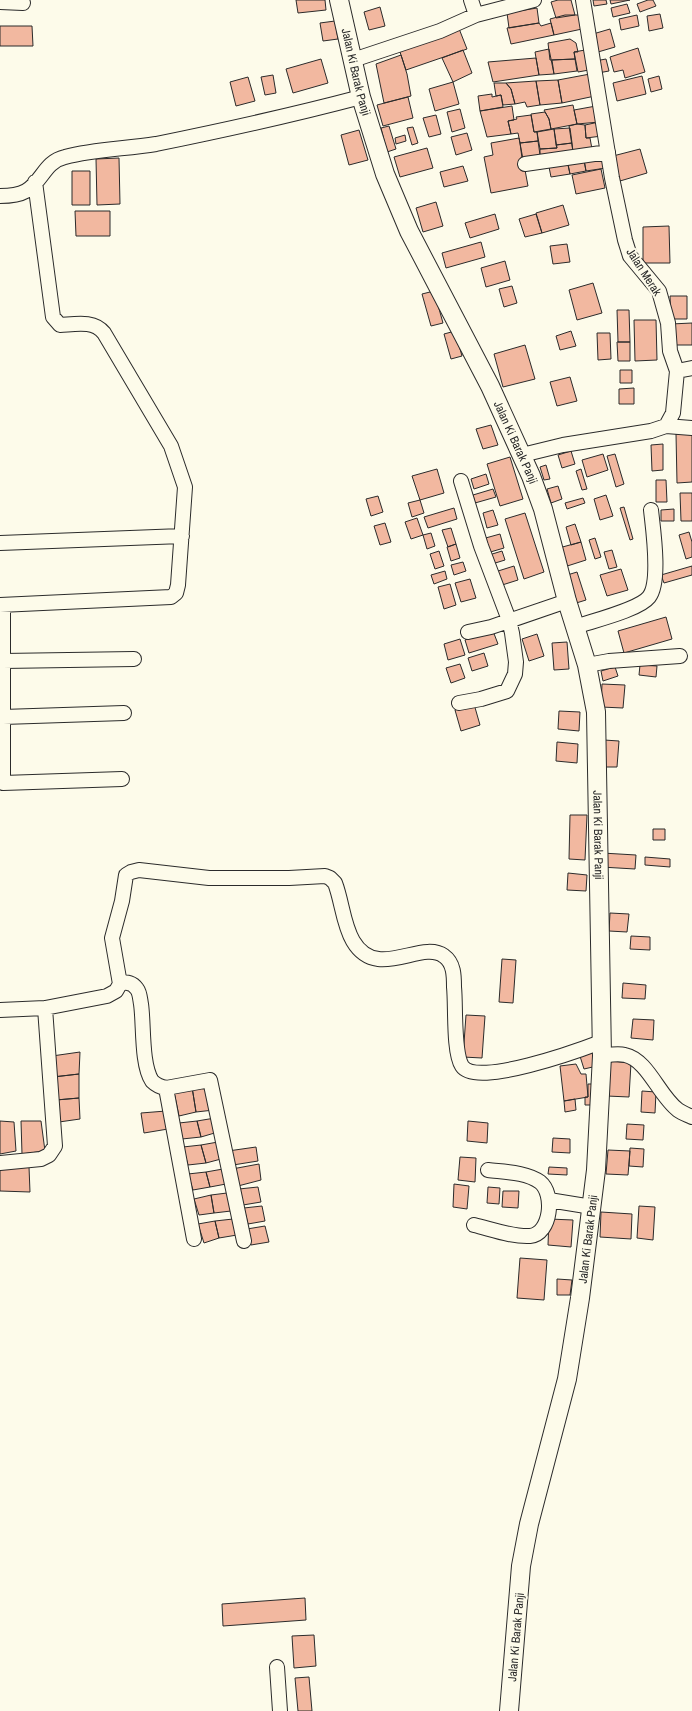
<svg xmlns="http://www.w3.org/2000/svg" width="692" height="1711" viewBox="0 0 692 1711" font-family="'Archivo Narrow',sans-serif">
<rect width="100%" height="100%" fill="#fdfbea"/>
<path fill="#f2b8a0" stroke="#2b2b2b" d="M296,0H325L326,10L298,13Z
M558,0H571L575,15L556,18L551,2Z
M593,0H606L607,4L594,6Z
M610,0H630L611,4Z
M648,0H653L656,6L640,12L637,4Z
M627,4L630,13L613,17L611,8Z
M380,7L385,26L369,30L364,12Z
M537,8L539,23L509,28L507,13Z
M660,14L663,28L649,31L647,16Z
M565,15H580L582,29L554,35L550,19Z
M637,15L639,26L621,30L619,19Z
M335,21L338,39L323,41L320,23Z
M539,23L541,26L551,23L554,35L511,44L507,28Z
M0,26H32L33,46H0Z
M458,26L467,49L406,70L399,49Z
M610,29L615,47L598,52L593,34Z
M570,39L576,43L578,52H574L575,59L550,60L548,43Z
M638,48L645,72L625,78L623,70L614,72L610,57Z
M549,49L554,74L539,75L535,52Z
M463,50L472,73L453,82L442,58Z
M585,50L589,70L578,72L574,52Z
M401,55L407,74L411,96L384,103L376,64Z
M536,58L539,75L493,82L488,62Z
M321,59L328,83L293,93L286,69Z
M575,59L577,71L554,74L552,60Z
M606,59L609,71L598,73L595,61Z
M590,74L595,96L562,103L558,80Z
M273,75L276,93L265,95L261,77Z
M642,76L646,94L617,101L613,83Z
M659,76L662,89L651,92L648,79Z
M248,77L255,101L236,106L230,82Z
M558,80L562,103L540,105L536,81Z
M536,81L540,105L527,107L525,102L515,104L511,89L506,83Z
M453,82L459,104L435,111L429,89Z
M494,83H506L511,89L515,104L503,105L501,95L496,96Z
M492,94V97L501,95L503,107L480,111L478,96Z
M408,97L413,118L383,126L377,105Z
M573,105L577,124L551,129L549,119L544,110Z
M512,106L514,120L508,121L511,134L487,137L480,111Z
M596,106L599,122L577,124L574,110Z
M460,109L465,128L452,132L447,112Z
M545,112L549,119L551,129L534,132L531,114Z
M436,115L441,134L429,137L423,118Z
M531,115L534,132H537L538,141L520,143L518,133L511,134L508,121L517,119L516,117Z
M599,122L602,136L586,138L585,125Z
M577,124L585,125L586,138H590L592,149L573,152L569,126Z
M389,126L396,149L387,152L381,128Z
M413,127L418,143L412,145L407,128Z
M570,128L572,143L556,145L554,129Z
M554,129L557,148L540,149L537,132Z
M359,130L368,160L349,165L341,135Z
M467,133L472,150L456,155L451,137Z
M405,135L406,141L396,144L395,138Z
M519,138L528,186L491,193L484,157L493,155L491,143Z
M538,141L540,155L522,158L520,143Z
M572,143L573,152L540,155V149L557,148L556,145Z
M427,148L433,168L400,177L394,157Z
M640,149L647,173L620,181L613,156Z
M604,156L606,168L586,171L584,160Z
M119,158L120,204L97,205L96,159Z
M567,160H584L586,171L570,174Z
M567,160L570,174L551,177L548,162Z
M463,166L468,181L444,187L440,172Z
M601,169L605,188L576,194L572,175Z
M72,171H90V205H72Z
M436,202L443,226L423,232L416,208Z
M563,205L569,225L542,233L536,213Z
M75,211H110V236H76Z
M495,214L499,229L470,238L465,223Z
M536,214L542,233L525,237L519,219Z
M669,226L670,263H643V227Z
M481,242L485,257L446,268L442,253Z
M567,244L570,262L553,264L550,246Z
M505,261L510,280L486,287L481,268Z
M593,283L602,313L577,320L569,290Z
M512,286L517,303L504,307L499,289Z
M434,291L443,323L431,326L422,294Z
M670,296H687V319H671Z
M617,310H629L630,342H618Z
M634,320H656L657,360L635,361Z
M692,323V345H672L671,324Z
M455,331L462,356L451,359L444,334Z
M571,331L576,346L560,350L556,336Z
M597,333H610L611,359L598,360Z
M617,342H630V361H618Z
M525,345L535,379L503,387L494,354Z
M620,370H632V383H620Z
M570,377L577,401L557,406L550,382Z
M634,388V404H619V389Z
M491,425L498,445L483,449L476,429Z
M676,434H692V482L677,483Z
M663,444V470L652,471L651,445Z
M571,451L575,464L562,468L558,455Z
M603,454L608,470L587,477L582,460Z
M615,454L624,484L616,487L607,456Z
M510,457L523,499L500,506L487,464Z
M546,465L550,479L544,480L540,467Z
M437,469L444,493L420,500L412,476Z
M581,469L587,489L582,490L576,471Z
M486,474L489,484L474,489L471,479Z
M656,480H666L667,502H656Z
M558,486L562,499L551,503L547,489Z
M493,489L496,497L475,503L473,495Z
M680,493H692V521H681Z
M606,495L613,516L600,520L594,499Z
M378,496L383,512L371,516L366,499Z
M583,498L585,503L567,509L565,503Z
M420,500L424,513L412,517L408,503Z
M624,507L633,539L630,540L620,508Z
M454,508L457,519L428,528L424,517Z
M674,509V521H661V510Z
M493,510L498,525L487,528L483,513Z
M525,513L544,572L524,579L505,519Z
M417,518L423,535L411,539L405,522Z
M385,523L391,542L380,545L374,526Z
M575,524L581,542L571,545L566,527Z
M451,528L456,544L448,547L442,530Z
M689,532L692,542V557L686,559L679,535Z
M431,533L435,546L427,549L423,535Z
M500,534L504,548L487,553L482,539Z
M595,538L601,557L595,559L589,540Z
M581,542L586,560L561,568L555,549Z
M456,544L460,558L451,561L447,547Z
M612,550L617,567L609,569L604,552Z
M439,551L444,566L435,569L430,554Z
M502,551L505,560L492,564L489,555Z
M463,562L466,571L454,575L451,565Z
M514,566L518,580L499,586L495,572Z
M692,566V575L664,583L661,575Z
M621,569L628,590L607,596L600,575Z
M445,571L447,579L434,584L431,575Z
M577,572L586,600L573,604L564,576Z
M470,579L476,598L461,602L455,583Z
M450,584L456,605L444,609L438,587Z
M666,617L672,639L624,653L618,631Z
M493,631L498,644L469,653L465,640Z
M537,634L544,656L529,661L522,639Z
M460,639L465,655L448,660L444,644Z
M567,642L569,669L554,670L552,643Z
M484,653L488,666L472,671L468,658Z
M460,664L465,678L451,683L446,668Z
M640,665L657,666L656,677L639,675Z
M615,667L618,676L603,681L601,671Z
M602,684L625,685L623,708L601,707Z
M474,704L480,725L461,731L455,710Z
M559,711L580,712L579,731L558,729Z
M604,740L619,741L617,767H602Z
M557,742L578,744L577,763L556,761Z
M570,815H587L585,860L569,859Z
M653,829H665V840H653Z
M602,853L636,855L635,869L601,867Z
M645,857L670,859V867L645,865Z
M568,873L587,875L586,891L567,890Z
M610,913L629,914L627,932L609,931Z
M631,936L650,937V950L630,949Z
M502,959L516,960L513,1003L499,1002Z
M623,983L646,985L645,999L622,998Z
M466,1015L485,1016L482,1058L463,1057Z
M633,1019L654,1020L653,1040L631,1038Z
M597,1048V1066L584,1069L579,1053Z
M80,1052L79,1074L53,1077L52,1056Z
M609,1061L631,1063L629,1097L607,1096Z
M576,1064L581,1074H586L588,1097L564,1101L560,1066Z
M79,1074V1098L56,1100L53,1077Z
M588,1084H596V1105H585V1097H588Z
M209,1085L214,1110L196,1112L192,1087Z
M192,1087L196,1112L179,1116L174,1092Z
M642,1091L656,1092L655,1113L641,1112Z
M79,1098L80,1119L59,1122L56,1100Z
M575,1099L576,1110L565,1112L564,1101Z
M166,1111L168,1129L144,1133L141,1113Z
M215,1118L218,1132L201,1137L197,1121Z
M0,1121L14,1122L16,1151L0,1154Z
M21,1121H41L45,1151L22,1154Z
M197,1121L201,1137L182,1139L179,1123Z
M468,1121L488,1123L487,1143L467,1141Z
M627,1124L644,1125L643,1140L626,1139Z
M553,1138L570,1139V1153L552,1152Z
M218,1142L221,1159L206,1163L201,1145Z
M201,1145L206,1163L188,1165L183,1147Z
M256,1147L258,1161L233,1165L228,1151Z
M630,1148L644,1149L643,1167L629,1166Z
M608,1150L630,1151L628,1175L606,1174Z
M460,1157L476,1158L475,1182L458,1180Z
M259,1164L261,1180L238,1186L232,1169Z
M29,1167L30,1192L0,1191V1168Z
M549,1167L567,1168V1175L548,1174Z
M223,1169L226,1184L210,1187L206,1172Z
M206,1172L210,1187L193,1190L188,1174Z
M454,1184L469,1186L467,1209L453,1207Z
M258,1187L261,1202L243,1205L239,1189Z
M488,1187L500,1188L499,1204L487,1203Z
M503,1191H519L518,1208L502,1207Z
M227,1193L231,1211L214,1213L211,1195Z
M211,1195L214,1213L199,1215L194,1199Z
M262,1206L265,1221L248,1224L244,1208Z
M639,1206L655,1207L653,1240L637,1238Z
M601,1212L632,1214L631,1239L600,1237Z
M233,1219L237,1235L219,1238L215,1221Z
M549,1219L573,1220L571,1247L548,1245Z
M215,1221L219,1238L204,1243L198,1224Z
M265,1226L269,1242L251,1245L247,1229Z
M520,1258L547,1260L544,1300L517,1298Z
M557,1279L572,1280L570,1295H557Z
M305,1598L306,1620L223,1626L222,1604Z
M314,1635L316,1666L294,1668L292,1636Z
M309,1677L312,1711H298L295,1678Z"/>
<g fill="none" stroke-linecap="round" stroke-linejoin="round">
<defs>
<path id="minor" d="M471,0L476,15
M0,2L23,3
M353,60L440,31L476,15L534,0
M525,164L608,152
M0,196C8,196 19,195 26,191C43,181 44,162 65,157C95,149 126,149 156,144C225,130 293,115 361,97
M677,371L692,368
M666,426L692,428
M522,455L563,445L651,431L666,426L673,413L677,371L670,351L668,323L659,291L630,256L625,240L612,178L583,0
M0,543L182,536
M0,605L171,597L176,593L178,585L185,487L171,446L104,333C94,320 76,324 60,325L53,317L35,182
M3,605V783L122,779
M575,627C592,621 639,610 649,597C661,582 653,529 651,510
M468,632L491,627L567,601
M3,661L134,659
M587,665L609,661L680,656
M459,703L481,699L507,691L515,674L516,662L512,633L509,620L481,546L461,481
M3,717L124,713
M120,984C127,981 133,983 137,989C140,993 140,999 141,1004C144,1024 141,1064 152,1081C156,1085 160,1087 166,1088L210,1080L244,1241
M0,1010L45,1008L107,996L116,991L120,984L112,938L122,901L126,875L131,872L139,870L209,878H289L325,876L330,878L335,883C342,901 343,924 353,941C377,982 421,939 444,956C454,963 454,976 454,987C456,1005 453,1052 462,1066C476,1088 580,1050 601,1042
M602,1056C609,1055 617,1053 625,1055C648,1060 659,1096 678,1110C682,1113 688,1115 692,1117
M166,1088L194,1239
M0,1163L41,1159L49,1155L55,1146L45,1008
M549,1200L592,1207
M474,1225C491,1229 512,1237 530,1236C551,1234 555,1194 540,1182C526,1172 504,1172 488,1170
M277,1667L280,1711"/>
<g id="tertiary">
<path id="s1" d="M339,0L361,97L385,174L409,231L490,386L531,476L543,509L567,601L587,665L596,712L602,1056L596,1170L580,1298L567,1379L529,1524L521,1566L509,1711"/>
</g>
</defs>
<use href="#minor" stroke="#2b2b2b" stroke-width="16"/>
<use href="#tertiary" stroke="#2b2b2b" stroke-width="20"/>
<use href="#minor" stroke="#fdfbea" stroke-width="14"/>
<use href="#tertiary" stroke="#fdfbea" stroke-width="18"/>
</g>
<g text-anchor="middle" stroke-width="4" stroke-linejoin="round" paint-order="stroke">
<g font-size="12" fill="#2b2b2b" stroke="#fdfbea">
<text dy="4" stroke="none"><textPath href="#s1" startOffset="74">Jalan Ki Barak Panji</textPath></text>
<text transform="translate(644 272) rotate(57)" y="4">Jalan Merak</text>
<text dy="4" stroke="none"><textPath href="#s1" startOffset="479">Jalan Ki Barak Panji</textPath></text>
<text dy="4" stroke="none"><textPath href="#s1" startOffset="884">Jalan Ki Barak Panji</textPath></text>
<text transform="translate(588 1239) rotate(-83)" y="4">Jalan Ki Barak Panji</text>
<text transform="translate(516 1637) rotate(-85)" y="4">Jalan Ki Barak Panji</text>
</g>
</g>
</svg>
